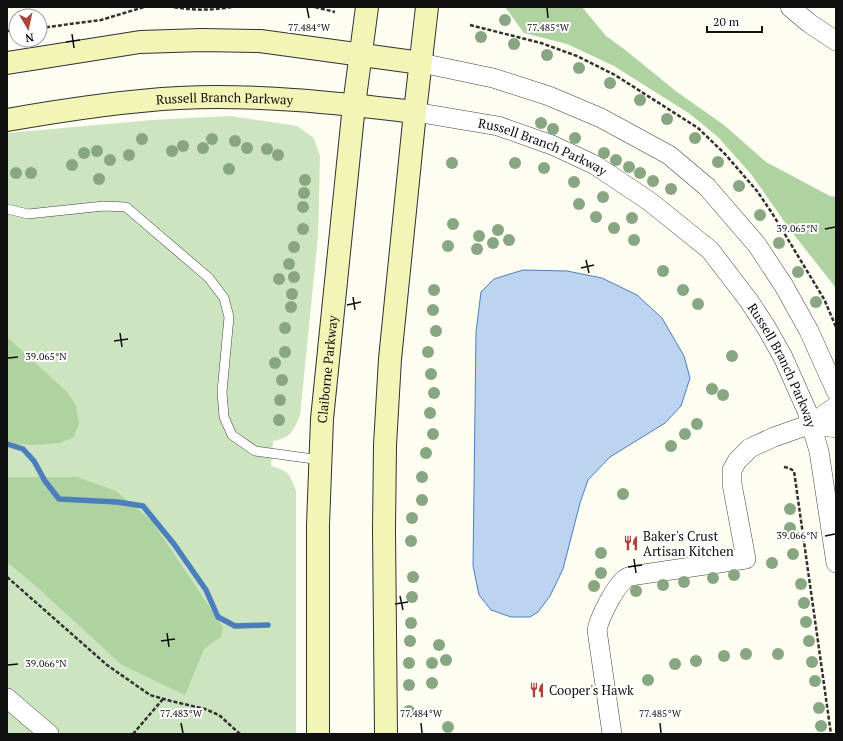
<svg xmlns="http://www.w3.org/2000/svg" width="843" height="741" viewBox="0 0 843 741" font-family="'PT Serif',serif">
<rect width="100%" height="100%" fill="#fdfdf2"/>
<path fill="#cce4bf" d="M230,116L297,126L314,138L320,157L318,236L300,416C293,431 291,438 273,441L271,466C289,471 290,474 296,491V734H7V133L152,120Z"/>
<path fill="#afd3a0" d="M505,7H582L606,36L624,49L677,92L724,125L766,162L830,196L836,197V288L791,231L751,174L718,137L690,114L614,66L567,44L524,33Z
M7,337L67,392L76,406L79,423L74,437L60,443L34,445L7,444Z
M7,477H77L116,491L151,520L223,627L221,637L204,649L185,695L122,665L37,587L7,562Z"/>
<path fill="#bcd4ef" stroke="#4c7ebd" d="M523,270L567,271L602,278L637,295L662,318L684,356L690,378L681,406L665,423L610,457L588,480L580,503L563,569L550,596L538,612L530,617H511L491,610L479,595L473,566L476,332L481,292L494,279Z"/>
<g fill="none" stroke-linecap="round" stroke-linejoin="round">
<path stroke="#4c7ebd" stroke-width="5.5" d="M7,444L23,449L34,461L45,481L59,499L117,502L143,506L174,544L206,590L218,617L235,626L268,625"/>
<defs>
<path id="service" d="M7,209L28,214L104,206L126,207L209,278L224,298L229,317L222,392L224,417L232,435L255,451L321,460"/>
<g id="minor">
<path d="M790,7L809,23L836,41"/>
<path d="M421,63L493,78L549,96L601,118L669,155L707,187L757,245L784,286L809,331L836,391"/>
<path id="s1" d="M415,112L498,126L552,145L595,165L649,201L710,250L749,301L766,327L783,357L807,411L819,451L836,563"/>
<path d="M811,424L836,428"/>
<path d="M7,698L49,734"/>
<path d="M612,734L597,630C600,616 615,587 625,579C628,576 633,576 637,575L746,559L732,484V470L737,461L750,448L774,437L811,424L836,406"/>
</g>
<g id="secondary">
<path d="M7,63L140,42L202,40L260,41L421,63"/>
<path id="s2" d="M7,120C64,110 121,101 179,98C256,94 338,103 415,112"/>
<path id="s3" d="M318,734V525L322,419L354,105L367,7"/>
<path d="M386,734L384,530L385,445L390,359L415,112L427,7"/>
</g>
</defs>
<use href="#service" stroke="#424242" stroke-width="10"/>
<use href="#minor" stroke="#424242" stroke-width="20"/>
<use href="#secondary" stroke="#313131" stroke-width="24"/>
<path stroke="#313131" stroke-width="2.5" stroke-dasharray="4 2" stroke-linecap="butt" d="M174,7C194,11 212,10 232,7
M315,7L335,12
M470,25L541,43L577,56L615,75L698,128L725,154L757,191L772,213L824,299L836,327
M40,28L101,20L144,7
M7,31L16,30
M784,467L789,468L794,471L795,478L831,734
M7,577L107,665L150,695L171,701L205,709L219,715L240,734
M133,734L163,699"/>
<use href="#service" stroke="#fff" stroke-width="9"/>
<use href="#minor" stroke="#fff" stroke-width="19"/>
<use href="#secondary" stroke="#f2f5b5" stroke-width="22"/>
</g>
<g fill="#88a682">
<circle cx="505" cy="20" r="6"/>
<circle cx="481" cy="37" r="6"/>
<circle cx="514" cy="44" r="6"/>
<circle cx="547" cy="55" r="6"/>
<circle cx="579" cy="68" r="6"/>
<circle cx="610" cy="83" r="6"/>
<circle cx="640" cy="100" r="6"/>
<circle cx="667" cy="119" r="6"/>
<circle cx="541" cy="123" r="6"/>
<circle cx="553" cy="129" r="6"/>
<circle cx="575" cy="138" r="6"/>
<circle cx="695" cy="138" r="6"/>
<circle cx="142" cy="139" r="6"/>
<circle cx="212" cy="139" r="6"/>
<circle cx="235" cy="141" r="6"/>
<circle cx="183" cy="146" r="6"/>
<circle cx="203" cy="148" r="6"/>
<circle cx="247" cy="148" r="6"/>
<circle cx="267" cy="149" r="6"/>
<circle cx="97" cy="151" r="6"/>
<circle cx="172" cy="151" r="6"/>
<circle cx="84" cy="153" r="6"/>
<circle cx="604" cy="153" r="6"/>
<circle cx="129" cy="155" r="6"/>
<circle cx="278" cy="155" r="6"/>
<circle cx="110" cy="160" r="6"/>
<circle cx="616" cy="160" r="6"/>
<circle cx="718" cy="162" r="6"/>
<circle cx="452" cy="163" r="6"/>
<circle cx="515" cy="163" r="6"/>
<circle cx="72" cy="165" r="6"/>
<circle cx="629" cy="167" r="6"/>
<circle cx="544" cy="168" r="6"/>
<circle cx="229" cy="169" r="6"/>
<circle cx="16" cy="173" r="6"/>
<circle cx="31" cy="173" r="6"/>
<circle cx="640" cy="173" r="6"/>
<circle cx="99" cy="179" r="6"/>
<circle cx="305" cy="180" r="6"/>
<circle cx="653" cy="181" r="6"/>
<circle cx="574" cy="182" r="6"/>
<circle cx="739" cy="186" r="6"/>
<circle cx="671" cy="189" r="6"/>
<circle cx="304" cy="193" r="6"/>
<circle cx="603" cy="197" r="6"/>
<circle cx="579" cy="204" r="6"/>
<circle cx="303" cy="207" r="6"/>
<circle cx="760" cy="215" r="6"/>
<circle cx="596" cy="217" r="6"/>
<circle cx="632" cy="218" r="6"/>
<circle cx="453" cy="224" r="6"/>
<circle cx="614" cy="228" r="6"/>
<circle cx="303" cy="229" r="6"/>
<circle cx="498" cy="230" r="6"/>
<circle cx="479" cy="236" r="6"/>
<circle cx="509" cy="240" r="6"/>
<circle cx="634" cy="240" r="6"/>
<circle cx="493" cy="243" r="6"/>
<circle cx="779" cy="243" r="6"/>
<circle cx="448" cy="246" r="6"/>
<circle cx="294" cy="247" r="6"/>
<circle cx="477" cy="249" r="6"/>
<circle cx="289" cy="264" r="6"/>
<circle cx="663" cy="271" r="6"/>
<circle cx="798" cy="272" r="6"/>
<circle cx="294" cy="277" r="6"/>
<circle cx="279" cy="279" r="6"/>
<circle cx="434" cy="290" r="6"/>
<circle cx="683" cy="290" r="6"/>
<circle cx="292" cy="294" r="6"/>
<circle cx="816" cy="302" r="6"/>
<circle cx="698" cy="304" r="6"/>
<circle cx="291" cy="307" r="6"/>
<circle cx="433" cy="310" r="6"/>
<circle cx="285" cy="328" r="6"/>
<circle cx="436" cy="331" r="6"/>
<circle cx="285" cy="352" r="6"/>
<circle cx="428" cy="352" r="6"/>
<circle cx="732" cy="356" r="6"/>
<circle cx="275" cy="363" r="6"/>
<circle cx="431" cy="374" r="6"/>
<circle cx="282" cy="380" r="6"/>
<circle cx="712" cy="389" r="6"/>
<circle cx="434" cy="393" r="6"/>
<circle cx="723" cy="395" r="6"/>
<circle cx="280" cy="400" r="6"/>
<circle cx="430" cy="413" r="6"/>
<circle cx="279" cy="420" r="6"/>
<circle cx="697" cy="424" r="6"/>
<circle cx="433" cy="434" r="6"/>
<circle cx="685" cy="434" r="6"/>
<circle cx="671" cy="446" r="6"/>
<circle cx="426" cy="453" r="6"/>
<circle cx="422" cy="477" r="6"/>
<circle cx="623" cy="494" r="6"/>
<circle cx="422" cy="500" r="6"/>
<circle cx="790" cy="509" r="6"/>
<circle cx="412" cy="518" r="6"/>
<circle cx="790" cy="528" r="6"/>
<circle cx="411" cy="541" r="6"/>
<circle cx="601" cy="553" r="6"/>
<circle cx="793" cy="554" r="6"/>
<circle cx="772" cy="563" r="6"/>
<circle cx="601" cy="573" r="6"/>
<circle cx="734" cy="575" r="6"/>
<circle cx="413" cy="577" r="6"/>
<circle cx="713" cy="578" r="6"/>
<circle cx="684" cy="582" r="6"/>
<circle cx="801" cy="584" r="6"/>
<circle cx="663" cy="585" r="6"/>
<circle cx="594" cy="586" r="6"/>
<circle cx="636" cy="591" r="6"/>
<circle cx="412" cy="597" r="6"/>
<circle cx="804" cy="603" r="6"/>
<circle cx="806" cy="622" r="6"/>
<circle cx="411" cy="623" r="6"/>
<circle cx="410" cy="641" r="6"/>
<circle cx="809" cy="641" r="6"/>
<circle cx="439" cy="645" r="6"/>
<circle cx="746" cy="654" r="6"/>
<circle cx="778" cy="654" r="6"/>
<circle cx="724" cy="656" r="6"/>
<circle cx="446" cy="660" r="6"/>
<circle cx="696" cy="661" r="6"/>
<circle cx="812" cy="662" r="6"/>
<circle cx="409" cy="663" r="6"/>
<circle cx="432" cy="663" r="6"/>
<circle cx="675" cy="664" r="6"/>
<circle cx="648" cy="680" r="6"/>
<circle cx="815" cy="681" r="6"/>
<circle cx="432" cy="683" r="6"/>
<circle cx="409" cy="685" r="6"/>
<circle cx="819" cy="708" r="6"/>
<circle cx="409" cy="711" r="6"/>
<circle cx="821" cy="726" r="6"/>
<circle cx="448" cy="727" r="6"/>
</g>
<path fill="none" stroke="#0f0f0f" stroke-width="1.5" d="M307,8L309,18M547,8L548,18M72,34L74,48M66,42L80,40M825,229L835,227M586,260L589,273M581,268L594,265M353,297L355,310M347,305L361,302M120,333L122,347M114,341L128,339M8,358L18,357M825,536L835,534M634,559L636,573M628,567L642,565M400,596L403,610M395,604L408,602M167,633L169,647M161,641L175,639M8,665L18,664M181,723L183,733M421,723L422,733M660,723L661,733"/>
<defs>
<symbol id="restaurant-bare" viewBox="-9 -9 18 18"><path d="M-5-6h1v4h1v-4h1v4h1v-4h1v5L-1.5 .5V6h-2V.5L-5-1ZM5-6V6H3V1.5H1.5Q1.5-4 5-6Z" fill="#ae4437" stroke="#fff" stroke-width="2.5" paint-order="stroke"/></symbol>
</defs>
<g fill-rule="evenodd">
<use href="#restaurant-bare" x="620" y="532" width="22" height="22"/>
<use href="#restaurant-bare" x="526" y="679" width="22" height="22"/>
</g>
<g text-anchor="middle" stroke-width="4" stroke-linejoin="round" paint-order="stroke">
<g font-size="13" fill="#0f0f0f" stroke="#fff">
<text dy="5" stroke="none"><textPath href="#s2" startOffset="219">Russell Branch Parkway</textPath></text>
<text dy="5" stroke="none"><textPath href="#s1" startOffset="133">Russell Branch Parkway</textPath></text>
<text dy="5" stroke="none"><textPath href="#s1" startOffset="469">Russell Branch Parkway</textPath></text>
<text dy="5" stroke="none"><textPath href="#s3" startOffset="365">Claiborne Parkway</textPath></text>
</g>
<g font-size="13" fill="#0f0f0f" stroke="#fff" text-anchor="start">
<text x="643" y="541">Baker's Crust<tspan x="643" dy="15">Artisan Kitchen</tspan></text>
<text x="549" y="695">Cooper's Hawk</text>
</g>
</g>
<g font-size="10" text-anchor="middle" fill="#0f0f0f" stroke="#fff" stroke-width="4" stroke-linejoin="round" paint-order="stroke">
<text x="309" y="31">77.484°W</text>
<text x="548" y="31">77.485°W</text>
<text x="797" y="232">39.065°N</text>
<text x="46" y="360">39.065°N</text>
<text x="797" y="539">39.066°N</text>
<text x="46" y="667">39.066°N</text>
<text x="181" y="717">77.483°W</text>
<text x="421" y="717">77.484°W</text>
<text x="660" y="717">77.485°W</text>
</g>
<rect width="843" height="741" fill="none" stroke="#0f0f0f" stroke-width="16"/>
<g transform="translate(28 28) rotate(171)"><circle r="19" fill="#ffffff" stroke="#9f9f9f"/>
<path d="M0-3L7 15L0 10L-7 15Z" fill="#ae4437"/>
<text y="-6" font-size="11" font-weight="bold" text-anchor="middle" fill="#0f0f0f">N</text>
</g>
<path d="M707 26v6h55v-6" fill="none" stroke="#0f0f0f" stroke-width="2"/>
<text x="713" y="26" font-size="12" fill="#0f0f0f" stroke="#ffffff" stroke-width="3" paint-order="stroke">20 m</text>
</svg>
